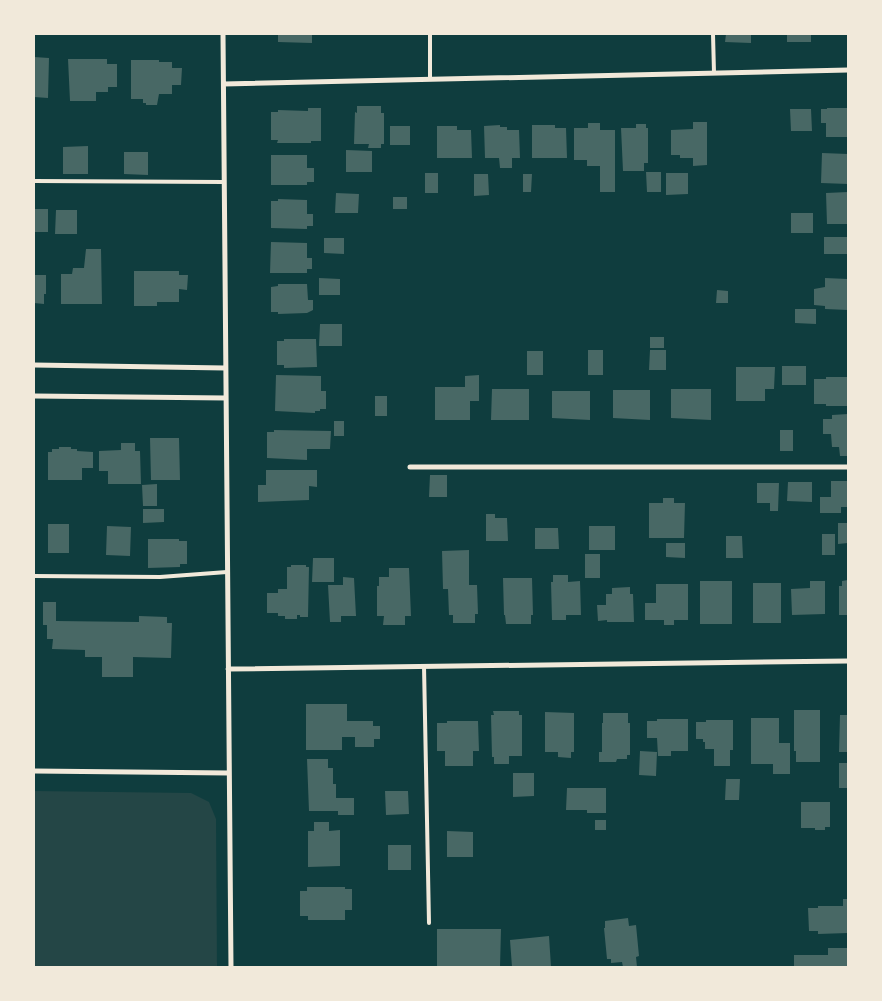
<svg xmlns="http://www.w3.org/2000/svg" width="882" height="1001" viewBox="0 0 882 1001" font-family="Arial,sans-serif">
<rect width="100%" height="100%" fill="#0f3d3e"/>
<path fill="#244646" d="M34,791L191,793L209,802L216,819L217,967H34Z"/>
<path fill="#486865" d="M278,34H312V43L278,42Z
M726,34H751V43L725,42Z
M787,34H811V42H787Z
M34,57L49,58L48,98L34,97Z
M68,59H107V64H117V87H108V92H96V101H70Z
M131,60H159V62H172V68H182L181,85H172V94H159L157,105H146V103H143V99H131Z
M357,106H381V113H384V144H381V148H368L369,144H354L355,112L357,113Z
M308,108H321V141H311V143H277L278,140H271V112H278V110L308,111Z
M827,108H848V137H826V123H821V109H827Z
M790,109H811L812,131H791Z
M693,122H707V165L693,166V158H680V155H671V130L693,129Z
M588,123H600V130H615V192H600V166H587V160H574V128H588Z
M636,124H646V128H648V163H644V171H623L621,128H636Z
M500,125V127H507V130H519L520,158H512V168H500L499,158H485L484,126Z
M532,125H555V128H566L567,158H532Z
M390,126H410V145H390Z
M437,126H457V130H471L472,158H437Z
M88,146V174H63V147Z
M346,150L372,151V172H346Z
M124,152H148V175L124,174Z
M822,153L848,154V184L821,183Z
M271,155H307V168H314V182H307V185H271Z
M646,172H661V192H647Z
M425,173H438V193H425Z
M666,173H688V194L666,195Z
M474,174H488L489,195L474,196Z
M523,174H532L531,192H523Z
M848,192V224H827L826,193Z
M336,193L359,194L358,213H335Z
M393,197H407V209H393Z
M278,199L307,200V214H313V226H307V229L271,228V201H278Z
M34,209H48V232H34Z
M56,210H77V234H55Z
M791,213H813V233H791Z
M824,237H848V254H824Z
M324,238H344V254L324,253Z
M271,242L307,243V258H312V269H307V273H270Z
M86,249H101L102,304H61V274H72L73,268H84Z
M134,271H179V275H188L187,290L179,289V302H157V306H134Z
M34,275H46V294H44V304L34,303Z
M319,278L340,279V295H319Z
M825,278L848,279V310L825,309V306L814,305V289L825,287Z
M278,284H307L308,300H313V310L307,313L278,314V312H271V287L278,286Z
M717,290L728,291V303H716Z
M795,309H816V324L795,323Z
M320,324H342V346H319Z
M650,337H664V348H650Z
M284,339H316L317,367L284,368V365H277V341H284Z
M588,350H603V375H588Z
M650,350H666V370H649Z
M527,351H543V375H527Z
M782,366H806V385H782Z
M736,367H775L774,389H765V401H736Z
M276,375L321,376V391H326V409H320V411H315V413L275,411Z
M479,375V401H470V420H435V387H465V376Z
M826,377H848V406H826V404H814V379H826Z
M492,389H529V420H491Z
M671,389H711V420L671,418Z
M613,390H650V420L613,418Z
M552,391H590V420L552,418Z
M375,396H387V416H375Z
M848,414V456H840L839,447H832L831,434H823V419H832V415Z
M334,421H344V436H334Z
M274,430L331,431L330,449H307V460L267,458V432H274Z
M780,430H793V451H780Z
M150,438H179L180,480H151Z
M121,443H135V451H140L141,484H108V471H99V451L121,450Z
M59,447H71V449H77V451L93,452V468H82V480H48V452H52V449H59Z
M266,470H317V487L309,486V500L258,502V485H266Z
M430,475H447V497H429Z
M831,481H848V507H841V513H820V497H831Z
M788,482H812V502L787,501Z
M757,483H779L778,511H770V503H757Z
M157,484V506H143L142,485Z
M663,498H674V503H685L684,538H649V503H663Z
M143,509H164V522L143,523Z
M486,514H495V518H507L508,541H486Z
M838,523H848V543L838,544Z
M48,524H69V553H48Z
M107,526L131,527L130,556L106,555Z
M589,526H615V550H589Z
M535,528H558L559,549H535Z
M822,534H835V555H822Z
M726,536H742L743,558H726Z
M148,539H179V541H187V564H180V567L148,568Z
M666,543H685V558L666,557Z
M469,550V585H477L478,614H475V623H453V615H449L448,589H443L442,551Z
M585,554H600V578H585Z
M313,558H334V582H312Z
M291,565H306V567H309L308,617H300V615H297V619H285V616H278V613H267V593H278V589H287V567H291Z
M389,568H409L411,616H405V625H383L384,616H377V586H379V577H389Z
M553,575H568V582L580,581L581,615H566V620H552L551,582H553Z
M343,577L354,578L356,616H341V622H330L328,585H343Z
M503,578H532L533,615H531V624H506L505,615H504Z
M848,580V615H839V586H842V581Z
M700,581H732V624H700Z
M810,581H825V614L792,615L791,589L810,588Z
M753,583H781V623H753Z
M656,584H688V620H674V625H664V620H645V603H656Z
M630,587V594H633L634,622H607V620L598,621L597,605H606V594H612V588Z
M43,602H56V621L139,622V616L167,617V623H172L171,658L133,657V677H102V657H85V650L52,649L53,639H47V625H43Z
M306,704H347V721H373V726H380V739H374V747H355V737H342V750H306Z
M794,710H820V762H796V751H794Z
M493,711H519V715H522V756H509V764H494V757H492L491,715H494Z
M545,712L574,713V752H571V758L558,757V752H545Z
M603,713H628V723H630V755H627V759H617L616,762H599V752H602V723H603Z
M840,715H848V752H839Z
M751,718H779V743H790V774H773V764H751Z
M657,719H688V751H671V756H658L657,738H647V721H657Z
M706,720H733V750H730V766H714V749H705V742H703V739H696V722H706Z
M447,721H478L479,751H473V766H445V751H437V723H447Z
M640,751L657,752L656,776L639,775Z
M307,759H328V768H333V784H336V798H354V815H338V811H309Z
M839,763H848V788H839Z
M513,773H534V796L513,797Z
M726,779H740L739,800H725Z
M567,788H606V813H587V810H566Z
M385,791H408L409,814L386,815Z
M801,802H830V827H825V830H815V828H801Z
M595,820H606V830H595Z
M314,822H329V831L340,830V866L308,867V831H314Z
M447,831L473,832V857H447Z
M388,845H411V870H388Z
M307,887H345V889H352V910H345V920H308V916H300V891H307Z
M843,899H848V933L818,934V931H809L808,908H818V906H843Z
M628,918L629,926L636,925L639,956L636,957L637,967H623L622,962L611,963V959H607L604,928H605V921Z
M437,929H501L500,967H437Z
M549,936L551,967H512L510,940Z
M828,948H848V967H794V955H828Z"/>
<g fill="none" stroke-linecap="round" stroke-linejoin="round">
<path stroke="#f1e9da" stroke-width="4" d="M430,34V79
M713,34L714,73
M34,181L224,182
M34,576L160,577L227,572
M424,666L429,923"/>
<path stroke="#f1e9da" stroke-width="5" d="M223,34L231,967
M224,84L848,70
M34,365L225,368
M34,396L226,398
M410,467H848
M228,669L848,661
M34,771L229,773"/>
</g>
<rect width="882" height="1001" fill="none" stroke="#f1e9da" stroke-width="70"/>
</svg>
